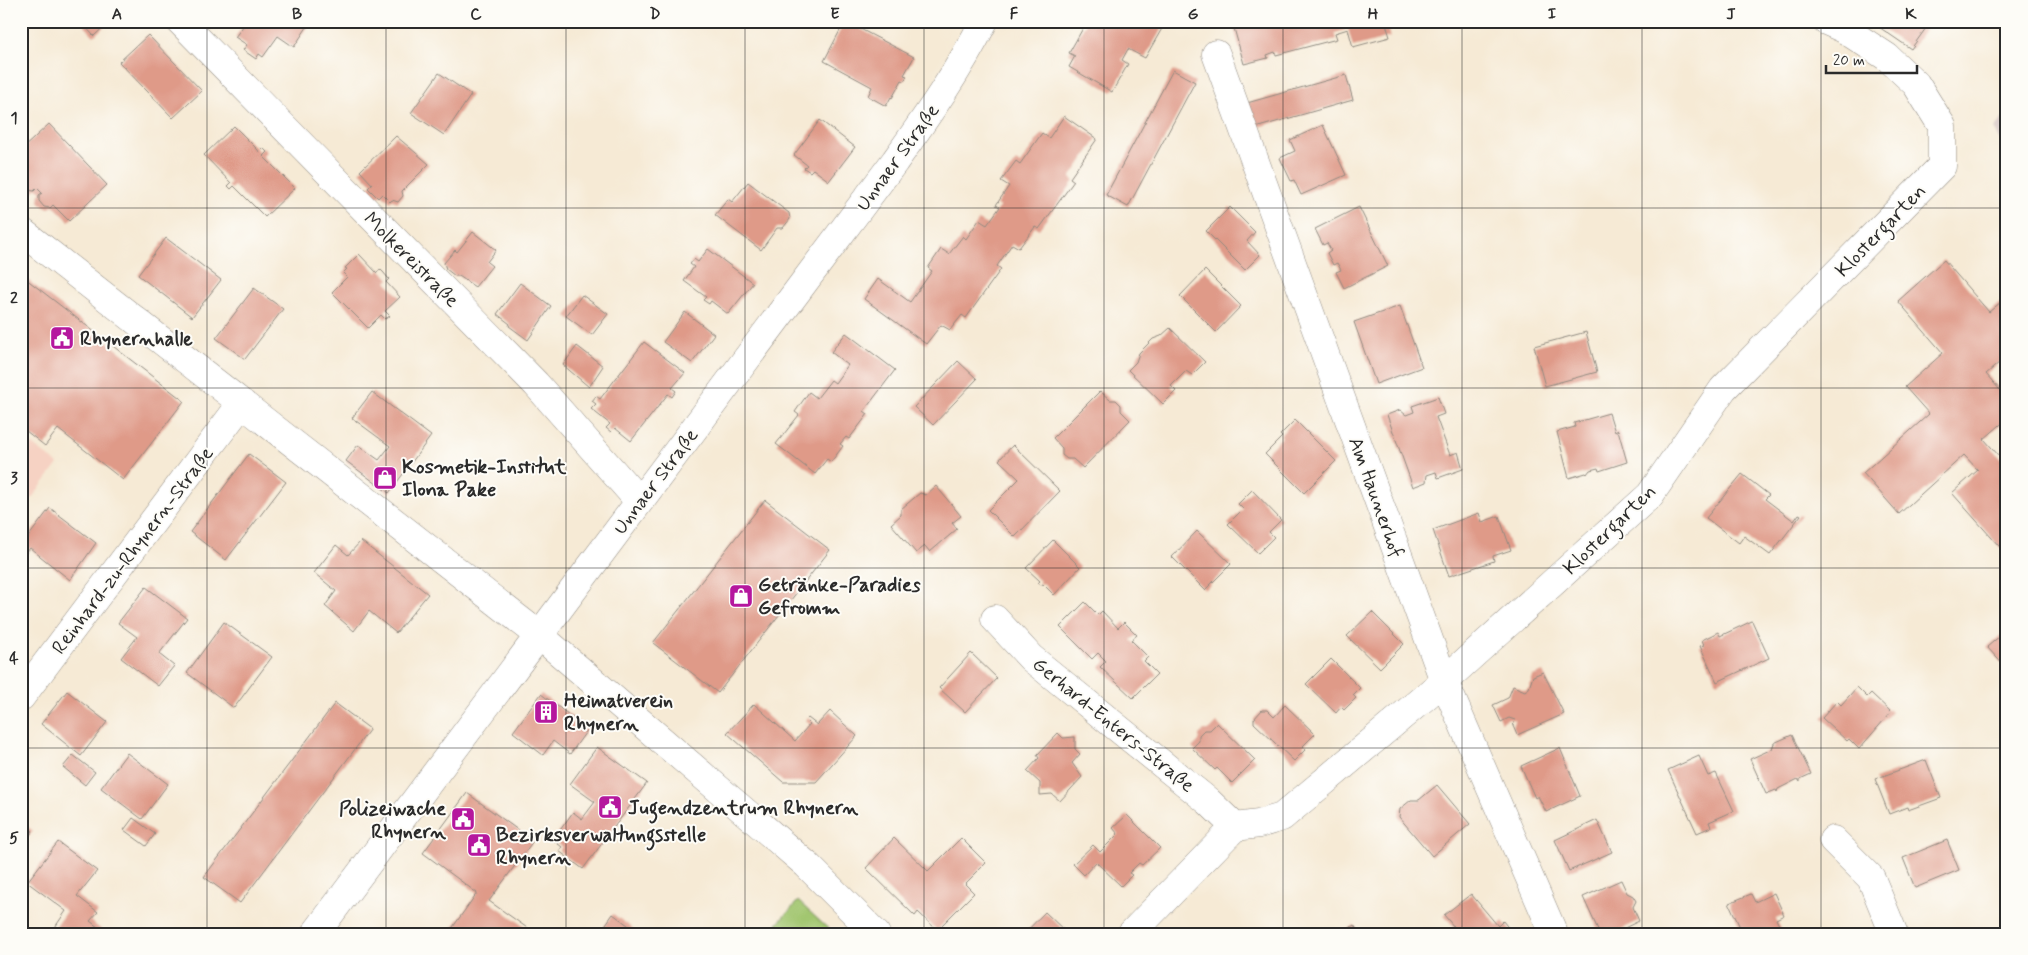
<svg xmlns="http://www.w3.org/2000/svg" width="2028" height="955" viewBox="0 0 2028 955" font-family="Mynerve,sans-serif">
<rect width="100%" height="100%" fill="#fdfcf7"/>
<filter id="ink" filterUnits="userSpaceOnUse"><feTurbulence type="fractalNoise" baseFrequency=".02" numOctaves="2"/><feDisplacementMap in="SourceGraphic" scale="10" xChannelSelector="R" yChannelSelector="G"/><feConvolveMatrix kernelMatrix="1 2 1 2 8 2 1 2 1" color-interpolation-filters="sRGB"/></filter>
<filter id="wash" filterUnits="userSpaceOnUse"><feTurbulence type="fractalNoise" baseFrequency=".0096" numOctaves="4" result="noise"/><feDisplacementMap in="SourceGraphic" scale="20" xChannelSelector="R" yChannelSelector="G"/><feGaussianBlur stdDeviation="1.12" result="paint"/><feColorMatrix in="noise" values="0 0 0 0 0 0 0 0 0 0 0 0 0 0 0 0 0 1.4 0 .05"/><feComposite in="paint" operator="in"/></filter>
<g filter="url(#wash)">
<rect width="100%" height="100%" fill="#f6ead5"/>
<path fill="#f6d2c3" d="M21,436L58,464L21,512Z"/>
<path fill="#d1bfbd" d="M2007,114V154L1994,128Z"/>
<path fill="#a2c670" stroke="#66784e" d="M798,901L834,934H768Z"/>
<g id="blocks">
<path fill="#df9a88" d="M80,21H110L94,36Z
M247,21H305L309,24L294,47L278,36L263,57L259,54L256,59L243,50L247,45L235,37Z
M845,21L914,57L904,75L907,76L904,81L902,80L892,98L891,97L886,106L868,96L872,87L824,61Z
M1087,21H1157L1164,25L1145,58L1128,49L1122,60L1128,64L1112,92L1069,67L1075,56L1069,53Z
M1232,21H1385L1390,37L1353,47L1348,29L1335,33L1337,39L1276,55L1275,52L1267,55L1268,58L1244,64Z
M1878,21H1931L1911,49L1876,25Z
M148,35L202,91L173,118L119,62Z
M1173,70L1195,82L1128,207L1106,195Z
M439,73L471,95L444,135L411,113Z
M1346,75L1353,100L1255,128L1247,103Z
M1064,116L1097,139L1070,178L1074,181L1039,229L1035,227L1019,248L1012,244L997,266L1001,269L966,318L962,315L950,330L941,325L926,344L864,299L878,279L910,302L932,271L928,268L941,249L949,254L963,236L966,239L979,220L987,225L1000,207L996,205L1009,186L1001,181L1016,161L1020,164L1042,133L1049,138Z
M820,120L855,147L829,181L813,169L810,172L804,168L807,165L794,155Z
M49,124L107,185L69,221L53,205L50,208L44,207L39,201V195L42,193L37,188L34,191L28,190L23,184V179L26,176L21,171V150Z
M1323,125L1346,175L1301,195L1294,180L1291,181L1280,158L1295,151L1290,140Z
M234,126L258,150L259,152L263,148L267,152L263,156L295,188L265,217L234,186L231,189L228,186L231,183L204,155Z
M396,136L429,164L402,191L403,196L398,202L392,200L390,202L382,194L378,198L368,188L372,184L360,171Z
M748,182L789,213L790,219L783,228H777L761,250L715,215L728,199L732,202Z
M1230,207L1255,232L1247,241L1260,255L1245,270L1206,231Z
M1359,207L1388,266L1344,288L1336,272L1341,270L1337,263L1333,265L1327,253L1331,250L1327,243L1323,245L1315,229Z
M473,232L496,250L487,262L492,266L475,287L459,276H455L446,269L444,263L455,250L457,252Z
M166,238L221,280L192,317L138,275Z
M708,249L753,283L728,314L711,301L709,304L703,300L706,297L684,281L694,267L690,264L694,259L698,262Z
M359,254L377,273L380,269L383,272L389,279L386,282L400,297L385,311L390,316L385,319L381,315L368,328L332,292L347,277L343,273L347,269L345,268Z
M1944,260L1989,312L2007,297V356L1986,374L2007,398V419L1984,439L2007,465V555L1952,493L1978,470L1964,455L1899,514L1863,473L1929,414L1905,387L1943,353L1898,301Z
M1205,270L1241,306L1216,332L1180,296Z
M21,275L184,401L123,480L58,429L45,446L21,427Z
M520,283L551,306L528,340L509,326L510,324L497,314Z
M254,288L283,309L245,359L216,338Z
M582,295L608,314L592,335L566,316Z
M1400,306L1422,367L1376,384L1354,322Z
M685,312L714,334L692,363L663,342Z
M1170,328L1205,362L1192,375L1186,371L1171,386L1176,391L1163,404L1128,370L1136,362L1139,353L1153,339L1161,336Z
M1586,332L1597,372L1545,386L1534,346Z
M846,333L895,370L864,411L868,414L849,439L846,437L840,444L843,446L831,462L827,459L815,474L776,444L799,415L795,412L809,392L817,398L831,380L835,383L848,365L831,352Z
M644,342L685,373L672,388L676,391L672,397L668,394L631,441L615,428L611,432L606,428L610,424L591,409L596,404L592,401L596,396L600,399Z
M577,346L603,366L589,387L563,365Z
M958,361L977,379L933,425L914,407Z
M1100,391L1110,400H1116L1121,405V411L1130,420L1083,468L1073,459H1067L1062,455V448L1053,438Z
M372,392L431,436L389,493L346,461L358,445L379,460L390,446L352,418Z
M1438,397L1444,414L1436,417L1450,455L1458,452L1463,469L1438,478L1436,472L1427,475L1426,482L1413,487L1387,415L1400,410L1406,415L1414,412L1412,406Z
M1609,413L1615,432L1618,430L1627,462L1599,471L1598,468L1590,470L1587,474L1586,473L1569,478L1557,432L1575,427L1574,423Z
M1295,420L1336,461L1304,493L1265,454L1282,437L1280,435Z
M1013,445L1060,491L1015,537L988,510L1019,479L999,460Z
M249,454L286,482L226,560L190,532Z
M1742,474L1769,495L1765,499L1794,521L1799,514L1801,515L1770,555L1744,536L1739,543L1706,518Z
M936,486L961,516L952,523L957,529L930,552L925,546L916,553L891,524L901,515V509L920,493L926,495Z
M1252,490L1281,520L1269,532L1274,537L1258,553L1228,524L1243,509L1238,504Z
M765,500L830,550L718,693L653,643Z
M50,508L96,543L70,580L30,548L21,559V542L23,544Z
M1479,513L1482,522L1499,516L1511,550L1493,556L1494,561L1449,576L1433,530Z
M1197,531L1231,564L1205,590L1172,557Z
M1053,540L1080,567L1054,595L1043,584L1041,585L1038,583L1040,581L1026,568Z
M361,541L428,594L396,633L369,611L354,631L325,606L336,591L314,573L336,545L348,555Z
M146,587L187,618L159,654L174,666L158,686L121,658L137,637L118,623Z
M1085,602L1098,615L1102,611L1118,628L1124,622L1137,635L1131,640L1148,657L1144,661L1157,674L1133,698L1100,667L1106,661L1098,653L1092,659L1060,627Z
M1372,612L1404,644L1380,668L1347,636Z
M1752,621L1769,658L1717,682L1700,646L1704,645L1702,640L1718,632L1720,636Z
M224,622L272,657L234,708L187,673Z
M2007,630V669L1987,647Z
M971,653L997,678L965,712L939,688Z
M1331,659L1360,688L1353,695L1356,698L1344,710L1341,707L1336,713L1306,684Z
M1543,672L1564,714L1517,735L1513,726L1515,720L1509,718L1501,722L1493,705L1508,698L1513,686L1525,691L1529,688L1533,676Z
M1857,687L1867,697L1871,693L1891,712L1859,749L1849,739L1847,741L1822,718L1837,701L1841,705Z
M67,691L107,722L81,756L41,724Z
M541,694L588,729L570,754L553,741L543,755L513,732Z
M335,703L370,729L240,903L204,877Z
M754,704L795,741L810,724L806,720L808,718L817,725L830,711L857,736L816,782H783L727,733Z
M1285,705L1315,734L1303,746L1306,749L1294,761L1254,723V719L1262,710H1267L1274,717Z
M1217,723L1255,760L1232,783L1217,768L1215,770L1192,748L1199,741V735L1204,730H1210Z
M1058,733L1063,738L1075,737V749L1080,754L1072,763L1082,777L1060,801L1052,794L1040,795V783L1027,771L1039,758L1037,755Z
M1792,735L1811,774L1800,779V782L1798,779L1778,789L1777,792L1776,790L1766,794L1750,759L1772,749L1774,743Z
M597,747L647,783L583,869L559,851L562,847L553,840L573,812L582,819L595,802L570,784Z
M1560,748L1580,796L1546,812L1538,796L1535,798L1521,766Z
M127,753L168,784L142,819L101,788Z
M73,755L95,772L85,785L63,767Z
M1699,756L1708,776L1716,773L1734,811L1709,822L1711,827L1697,833L1668,770Z
M1926,760L1941,798L1908,810L1907,807L1889,814L1875,779Z
M1437,785L1470,824L1432,856L1399,817L1400,809L1411,800H1419Z
M467,793L533,841L489,901L530,930L528,934H448L477,893L423,853Z
M1127,815L1160,848L1142,865L1139,863L1129,873L1132,875L1121,886L1096,862L1084,875L1073,864L1093,845L1100,852L1118,834L1113,828Z
M133,818L155,834L146,846L124,830Z
M1597,820L1612,852L1569,871L1555,840Z
M21,822L33,831L21,846Z
M894,838L928,871L961,838L986,863L965,884L974,893L937,930L918,912L915,916L866,868Z
M1947,840L1959,870L1915,888L1903,858Z
M58,842L97,871L77,896L98,912L90,921L107,934H58L53,930L66,911L27,882Z
M1621,880L1627,893L1633,896L1636,901L1633,907L1639,921L1612,934H1600L1583,897Z
M1774,893L1784,915L1776,919L1783,933L1743,934L1729,903L1751,894L1755,902Z
M1471,894L1498,926L1503,921L1513,934H1447L1454,927L1444,915Z
M1045,912L1068,934H1024Z
M613,914L640,934H599Z
M1354,925L1360,934H1341Z"/>
</g>
</g>
<g filter="url(#ink)">
<use href="#blocks" fill-opacity="0" stroke="#908a80" stroke-width="1"/>
<g fill="none" stroke-linecap="round" stroke-linejoin="round">
<defs>
<path id="minor" d="M180,21L536,384L639,501
M1216,54L1444,681L1554,934
M21,231L539,635L807,865L876,934
M995,619L1031,658L1208,801L1235,827
M21,697L242,403
M1833,840L1871,878L1894,934
M315,934L895,161C927,116 959,71 984,21
M1131,934L1235,827L1259,824L1282,817L1444,681L1650,495L1723,389L1942,166V126L1916,84L1887,57L1844,29L1826,21"/>
</defs>
<use href="#minor" stroke="#908a80" stroke-width="29"/>
<use href="#minor" stroke="#fff" stroke-width="28"/>
</g>
</g>
<path fill="none" stroke="#2b2b2b" stroke-width="1" stroke-opacity="0.55" d="M207,21V934M386,21V934M566,21V934M745,21V934M924,21V934M1104,21V934M1283,21V934M1462,21V934M1642,21V934M1821,21V934M21,208H2007M21,388H2007M21,568H2007M21,748H2007"/>
<defs>
<symbol id="civic-square" viewBox="-11 -11 22 22"><rect x="-9" y="-9" width="18" height="18" rx="4" fill="#b5179e" stroke="#fdfcf7"/><path d="M-.6-6.5H3V-4.5H.6V-3L4-1V1h2V6H-6V1h2V-1L-.6-3ZM-1.2 2.5V6h2.4V2.5Z" fill="#fff"/></symbol>
<symbol id="shop-square" viewBox="-11 -11 22 22"><rect x="-9" y="-9" width="18" height="18" rx="4" fill="#b5179e" stroke="#fdfcf7"/><path d="M-5-2.5h2.3a2.7 3.5 0 0 1 5.4 0H5L5.5 6h-11ZM-1.5-2.5h3a1.5 2.3 0 0 0-3 0Z" fill="#fff"/></symbol>
<symbol id="building-square" viewBox="-11 -11 22 22"><rect x="-9" y="-9" width="18" height="18" rx="4" fill="#b5179e" stroke="#fdfcf7"/><path d="M-4-6H4V6H1V3H-1V6H-4ZM-2.5-4.3h1.7v1.8h-1.7ZM.8-4.3h1.7v1.8H.8ZM-2.5-1h1.7V.8h-1.7ZM.8-1h1.7V.8H.8Z" fill="#fff"/></symbol>
</defs>
<g fill-rule="evenodd">
<use href="#civic-square" x="48" y="324" width="28" height="28"/>
<use href="#shop-square" x="371" y="464" width="28" height="28"/>
<use href="#shop-square" x="727" y="582" width="28" height="28"/>
<use href="#building-square" x="532" y="698" width="28" height="28"/>
<use href="#civic-square" x="596" y="793" width="28" height="28"/>
<use href="#civic-square" x="449" y="805" width="28" height="28"/>
<use href="#civic-square" x="465" y="831" width="28" height="28"/>
</g>
<g text-anchor="middle" stroke-width="4" stroke-linejoin="round" paint-order="stroke">
<g font-size="20" fill="#2b2b2b" stroke="#fdfcf7">
<text transform="translate(897 157) rotate(-54)" y="7">Unnaer Straße</text>
<text transform="translate(1880 230) rotate(-46)" y="7">Klostergarten</text>
<text transform="translate(412 259) rotate(45)" y="7">Molkereistraße</text>
<text transform="translate(655 481) rotate(-53)" y="7">Unnaer Straße</text>
<text transform="translate(1377 497) rotate(70)" y="7">Am Haunerhof</text>
<text transform="translate(1609 529) rotate(-44)" y="7">Klostergarten</text>
<text transform="translate(132 550) rotate(-53)" y="7">Reinhard-zu-Rhynern-Straße</text>
<text transform="translate(1114 724) rotate(39)" y="7">Gerhard-Enters-Straße</text>
</g>
<g font-size="20" font-weight="bold" fill="#2b2b2b" stroke="#fdfcf7" text-anchor="start">
<text x="80" y="345">Rhynernhalle</text>
<text x="402" y="473">Kosmetik-Institut<tspan x="402" dy="23">Ilona Pake</tspan></text>
<text x="758" y="591">Getränke-Paradies<tspan x="758" dy="23">Gefromm</tspan></text>
<text x="564" y="707">Heimatverein<tspan x="564" dy="23">Rhynern</tspan></text>
<text x="628" y="814">Jugendzentrum Rhynern</text>
<text x="446" y="815" text-anchor="end">Polizeiwache<tspan x="446" dy="23">Rhynern</tspan></text>
<text x="496" y="841">Bezirksverwaltungsstelle<tspan x="496" dy="23">Rhynern</tspan></text>
</g>
</g>
<rect width="2028" height="955" fill="none" stroke="#fdfcf7" stroke-width="55"/>
<path d="M1826 65v8h91v-8" fill="none" stroke="#2b2b2b" stroke-width="2.5"/>
<text x="1833" y="65" font-size="15" fill="#2b2b2b" stroke="#fdfcf7" stroke-width="4" paint-order="stroke">20 m</text>
<rect x="28" y="28" width="1972" height="900" fill="none" stroke="#2b2b2b" stroke-width="2"/>
<g font-size="16" text-anchor="middle" font-weight="bold" fill="#2b2b2b">
<text x="117" y="19">A</text>
<text x="297" y="19">B</text>
<text x="476" y="19">C</text>
<text x="655" y="19">D</text>
<text x="835" y="19">E</text>
<text x="1014" y="19">F</text>
<text x="1193" y="19">G</text>
<text x="1373" y="19">H</text>
<text x="1552" y="19">I</text>
<text x="1731" y="19">J</text>
<text x="1911" y="19">K</text>
<text x="14" y="123">1</text>
<text x="14" y="303">2</text>
<text x="14" y="483">3</text>
<text x="14" y="663">4</text>
<text x="14" y="843">5</text>
</g>
</svg>
